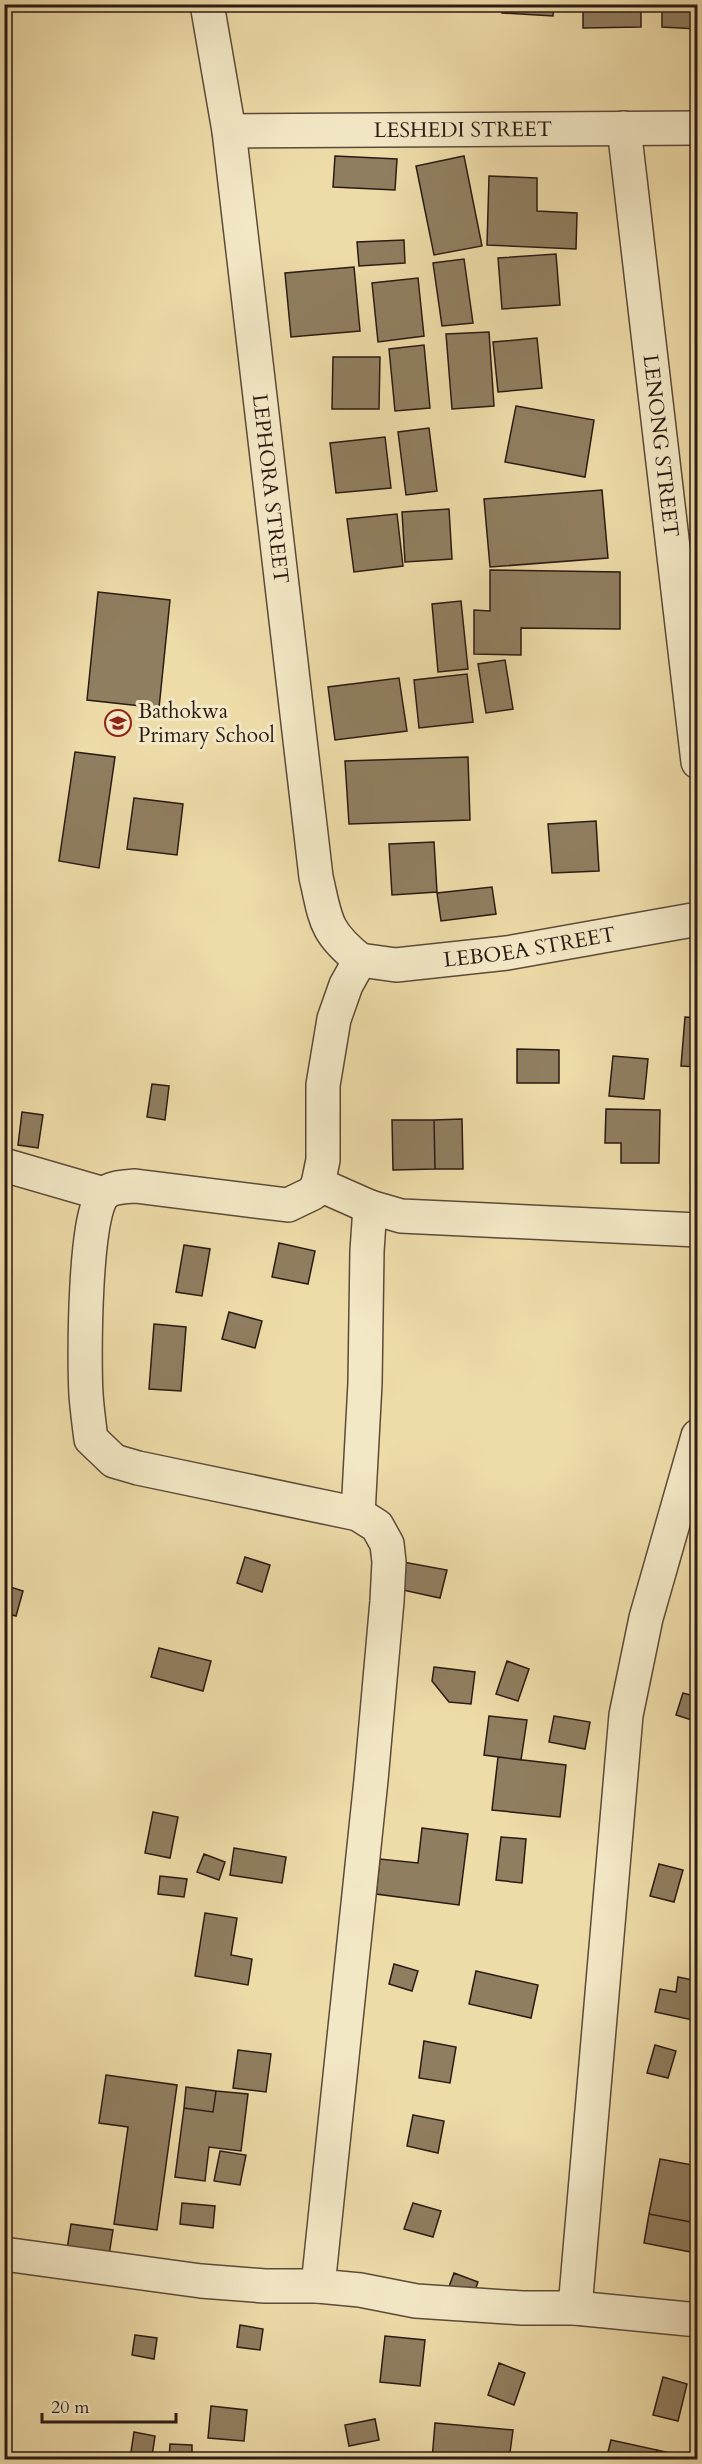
<svg xmlns="http://www.w3.org/2000/svg" width="702" height="2464" viewBox="0 0 702 2464" font-family="Cardo,serif">
<rect width="100%" height="100%" fill="#eddba8"/>
<filter id="stains"><feTurbulence type="fractalNoise" baseFrequency=".00333" numOctaves="4"/><feColorMatrix values="0 0 0 0 .2 0 0 0 0 .09 0 0 0 0 .02 0 0 0 .5 -.17"/></filter>
<radialGradient id="worn" r=".72"><stop offset=".6" stop-color="#630" stop-opacity="0"/><stop offset="1" stop-color="#630" stop-opacity=".3"/></radialGradient>
<path fill="#907e60" stroke="#2b1a13" stroke-width="1.5" d="M503,4H554L553,16L502,13Z
M583,4H641V27L583,28Z
M662,4H698V29L662,27Z
M335,156L397,159L395,190L333,187Z
M464,156L482,246L434,255L416,166Z
M489,176L537,178V211L577,213L576,249L487,245Z
M404,240L405,263L359,266L357,242Z
M556,254L560,305L502,309L498,258Z
M464,259L473,323L442,326L433,263Z
M354,267L360,331L291,337L285,273Z
M418,278L424,336L378,342L372,283Z
M489,332L494,406L452,409L446,334Z
M537,338L542,388L498,392L493,342Z
M424,345L430,408L395,411L389,349Z
M333,357H380L379,409H332Z
M516,406L594,420L585,477L505,462Z
M429,428L437,491L406,495L398,432Z
M385,437L391,488L336,493L330,443Z
M602,490L608,558L490,567L484,499Z
M449,509L452,559L405,562L402,512Z
M397,514L403,566L354,572L347,519Z
M490,570L620,572V629L521,628V655L474,654V610L490,611Z
M98,592L170,600L159,708L87,700Z
M461,601L468,669L438,672L432,604Z
M505,660L513,709L486,713L478,664Z
M467,674L473,722L419,728L414,680Z
M399,678L407,731L335,740L328,687Z
M75,752L115,757L99,868L59,861Z
M468,757L470,820L349,824L345,761Z
M134,798L183,804L177,855L127,849Z
M596,821L599,871L552,873L548,824Z
M434,842L437,892L392,895L389,844Z
M492,887L496,914L441,921L437,893Z
M685,1017L698,1018V1067L681,1066Z
M517,1049L559,1050V1083H517Z
M613,1056L648,1059L644,1099L609,1096Z
M152,1084L169,1086L165,1120L147,1117Z
M606,1109L660,1110L659,1163H621V1143H605Z
M22,1112L43,1115L38,1148L18,1145Z
M462,1119L463,1169H435L434,1120Z
M392,1120H434L435,1169L393,1170Z
M279,1243L315,1251L308,1284L272,1277Z
M184,1245L210,1249L202,1296L176,1292Z
M229,1312L262,1321L255,1348L222,1339Z
M154,1324L186,1327L181,1391L149,1389Z
M245,1557L270,1565L262,1592L237,1583Z
M403,1562L447,1570L440,1598L398,1589Z
M4,1585L23,1591L16,1616L4,1613Z
M159,1648L211,1661L203,1691L151,1677Z
M507,1661L529,1669L518,1701L496,1694Z
M434,1667L475,1672L471,1704L449,1702L432,1681Z
M683,1693L698,1697V1722L676,1715Z
M489,1716L527,1720L521,1760L484,1755Z
M554,1716L590,1722L585,1749L549,1742Z
M498,1757L566,1765L560,1817L492,1810Z
M153,1812L178,1817L170,1858L145,1853Z
M422,1828L468,1834L459,1905L376,1894L380,1859L418,1863Z
M501,1837L526,1839L522,1883L496,1880Z
M234,1848L286,1857L282,1883L230,1875Z
M204,1854L225,1862L219,1880L197,1872Z
M659,1864L683,1870L674,1902L650,1896Z
M160,1876L187,1879L184,1897L158,1894Z
M205,1913L237,1918L231,1955L252,1959L248,1985L195,1976Z
M394,1964L418,1971L412,1991L389,1984Z
M476,1971L538,1985L531,2018L469,2004Z
M678,1977L698,1981V2021L655,2012L660,1989L676,1992Z
M424,2041L456,2047L450,2083L419,2078Z
M655,2045L676,2051L668,2078L647,2073Z
M238,2050L271,2054L266,2092L233,2088Z
M106,2075L177,2085L157,2230L114,2224L128,2127L99,2123Z
M186,2087L216,2091L213,2112L184,2108Z
M216,2091L248,2094L241,2151L209,2147L205,2181L175,2177L184,2108L213,2112Z
M413,2115L444,2121L438,2153L407,2146Z
M220,2151L246,2155L240,2185L214,2181Z
M660,2159L698,2166L696,2223L649,2214Z
M182,2203L215,2206L213,2228L180,2224Z
M413,2203L441,2211L433,2237L404,2229Z
M649,2214L696,2223L691,2252L644,2243Z
M71,2224L113,2230L109,2255L67,2249Z
M454,2273L478,2282L471,2301L447,2292Z
M240,2325L263,2329L260,2350L237,2347Z
M135,2335L157,2338L154,2359L132,2355Z
M385,2336L425,2340L420,2386L380,2382Z
M499,2363L525,2373L514,2405L488,2395Z
M663,2377L687,2384L678,2421L653,2415Z
M211,2406L247,2410L244,2441L208,2438Z
M375,2419L379,2440L349,2446L345,2425Z
M435,2423L513,2430L509,2460H432Z
M134,2432L155,2436L152,2456L131,2452Z
M611,2440L657,2450L655,2460H606Z
M170,2444L192,2445V2460H169Z
M657,2450L679,2455L678,2460H656Z"/>
<g fill="none" stroke-linecap="round" stroke-linejoin="round">
<defs>
<g id="minor">
<path id="s1" d="M207,4L229,131L316,877C326,920 324,931 360,960"/>
<path id="s2" d="M624,128L698,762"/>
<path id="s3" d="M229,131L698,128"/>
<path d="M360,960L346,985L334,1019L323,1085V1160L318,1184L313,1193L288,1205L135,1186C125,1187 111,1187 104,1194C84,1212 84,1363 86,1394C87,1409 89,1424 91,1439L114,1461L138,1468L358,1514L377,1526L387,1544L389,1562L387,1601L371,1780L318,2286L360,2290L416,2301L522,2308H575L698,2320"/>
<path id="s4" d="M360,960L396,965L507,953L698,919"/>
<path d="M4,1165L104,1194"/>
<path d="M318,1184L370,1207L401,1216L698,1230"/>
<path d="M358,1514L365,1383L367,1251L370,1207"/>
<path d="M4,2254L201,2281L265,2286H318"/>
<path d="M575,2308L626,1715L646,1618L698,1436"/>
</g>
</defs>
<use href="#minor" stroke="#5c4a38" stroke-width="36"/>
<use href="#minor" stroke="#f3e8c6" stroke-width="33"/>
</g>
<defs>
<symbol id="school-ring" viewBox="-11 -11 22 22"><circle r="9.5" fill="#f3e8c6" stroke="#8f2418" stroke-width="1.5"/><path d="M0-5L7-2L0 1L-7-2ZM-4 1L0 2.5L4 1V4Q0 6-4 4Z" fill="#8f2418"/></symbol>
</defs>
<g fill-rule="evenodd">
<use href="#school-ring" x="103" y="708" width="30" height="30"/>
</g>
<g text-anchor="middle" stroke-width="6" stroke-linejoin="round" paint-order="stroke">
<g font-size="21" fill="#2b1a13" stroke="#f3e8c6">
<text dy="7" stroke="none"><textPath href="#s3" startOffset="234">LESHEDI STREET</textPath></text>
<text dy="7" stroke="none"><textPath href="#s2" startOffset="320">LENONG STREET</textPath></text>
<text dy="7" stroke="none"><textPath href="#s1" startOffset="489">LEPHORA STREET</textPath></text>
<text dy="7" stroke="none"><textPath href="#s4" startOffset="171">LEBOEA STREET</textPath></text>
</g>
<g font-size="21" fill="#2b1a13" stroke="#f3e8c6" text-anchor="start">
<text x="138" y="718">Bathokwa<tspan x="138" dy="24">Primary School</tspan></text>
</g>
</g>
<rect width="702" height="2464" fill="none" stroke="#eddba8" stroke-width="24"/>
<rect x="6" y="6" width="690" height="2452" fill="none" stroke="#2b1a13" stroke-width="3"/>
<rect x="12" y="12" width="678" height="2440" fill="none" stroke="#2b1a13" stroke-width="1.5"/>
<path d="M42 2413v9h134v-9" fill="none" stroke="#2b1a13" stroke-width="3"/>
<text x="51" y="2413" font-size="18" fill="#2b1a13" stroke="#f3e8c6" stroke-width="4.5" paint-order="stroke">20 m</text>
<rect width="100%" height="100%" filter="url(#stains)"/>
<rect width="100%" height="100%" fill="url(#worn)"/>
</svg>
